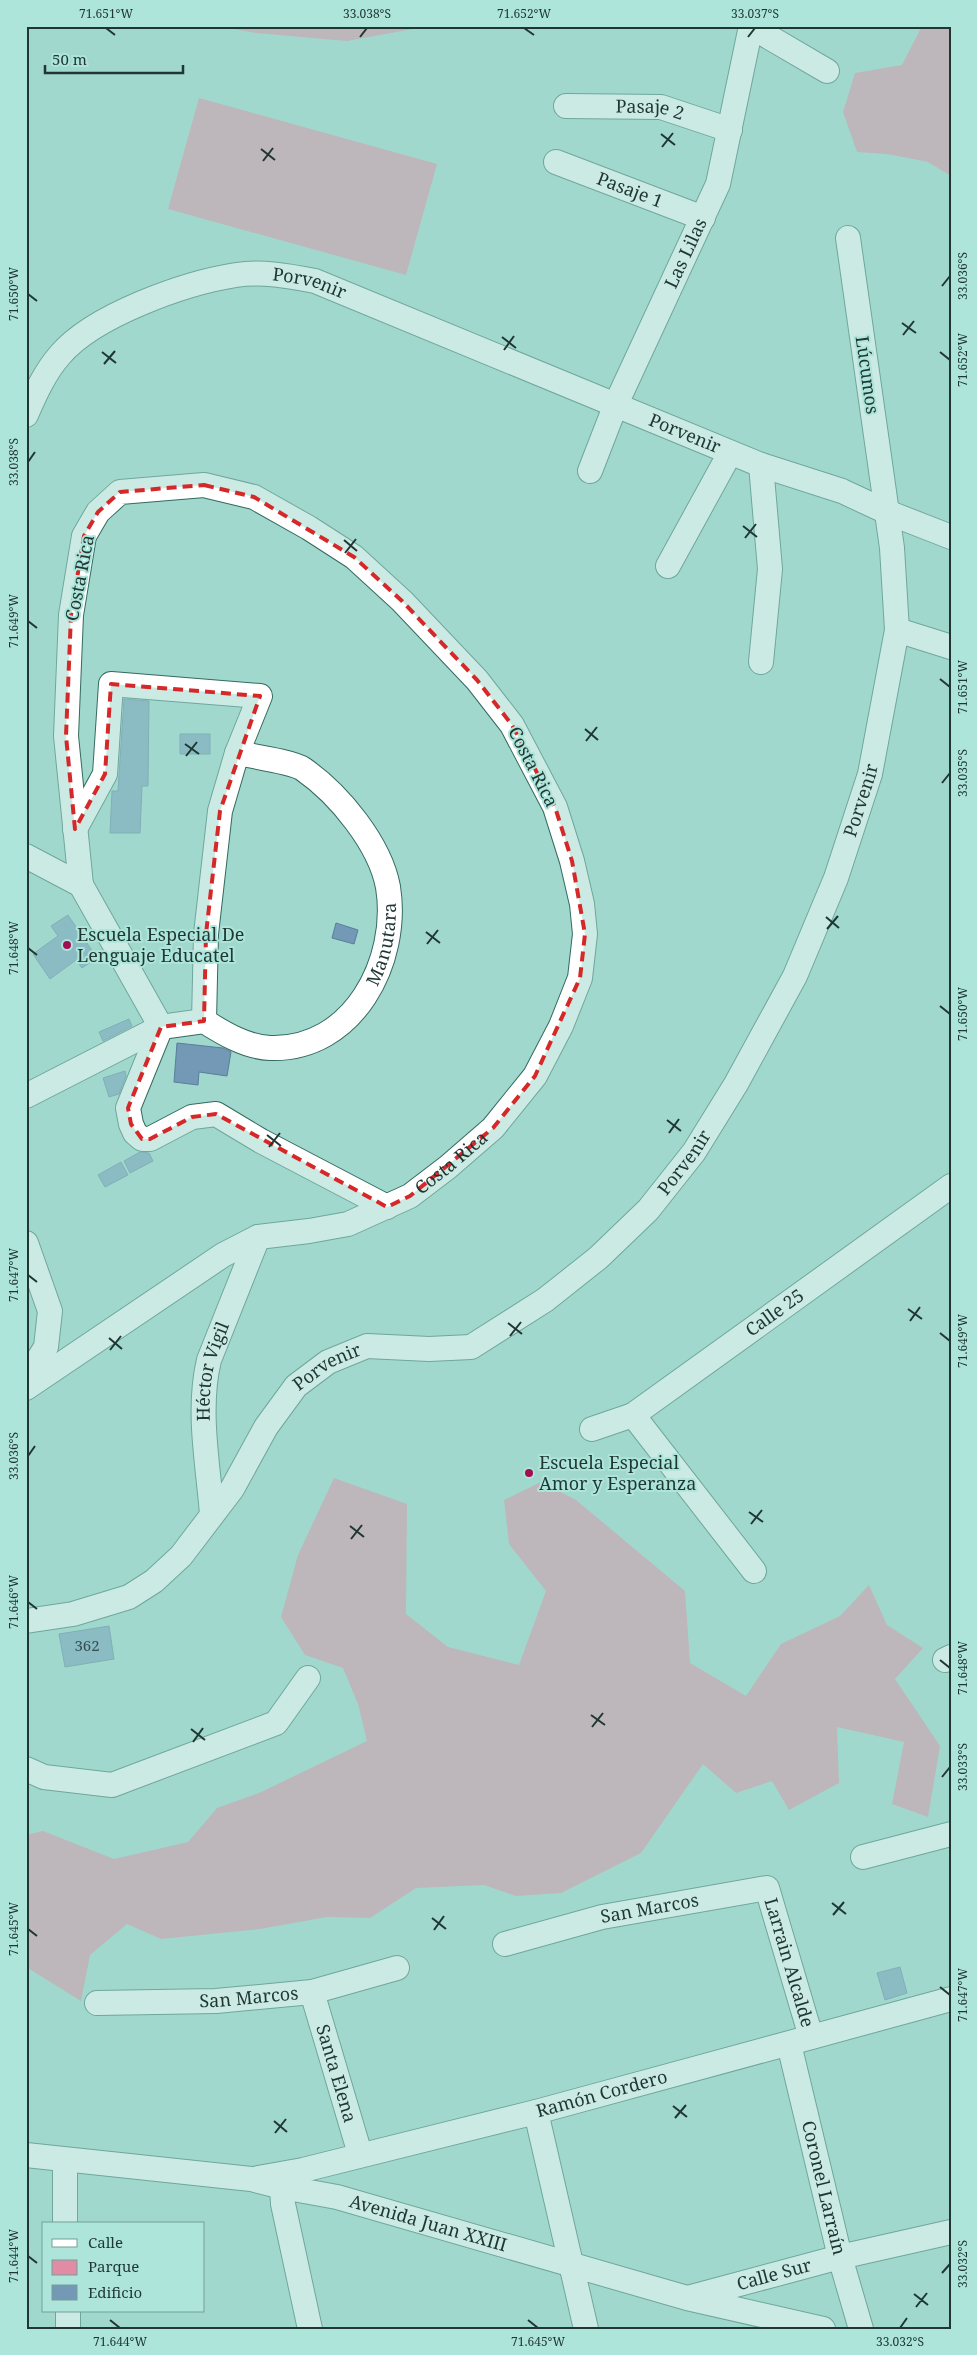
<svg xmlns="http://www.w3.org/2000/svg" width="977" height="2355" viewBox="0 0 977 2355" font-family="'Noto Serif',serif">
<rect width="100%" height="100%" fill="#a0d8cd"/>
<path fill="#e18ca5" d="M218,26H414L413,29L347,41L256,33Z
M922,26H951V176L928,162L887,154L857,152L843,112L855,73L902,65Z
M199,98L437,164L406,275L168,209Z
M334,1478L407,1504L406,1614L448,1647L519,1665L546,1591L509,1544L504,1500L541,1482L576,1500L685,1591L690,1663L746,1696L781,1644L840,1616L869,1585L887,1625L923,1648L895,1679L940,1746L928,1817L892,1804L904,1742L837,1727L839,1783L789,1810L772,1781L736,1793L703,1764L641,1853L561,1893L516,1896L484,1885L416,1888L370,1918L327,1917L260,1929L161,1939L127,1924L90,1955L81,2001L26,1967V1835L43,1831L114,1859L188,1842L217,1808L259,1793L367,1741L358,1704L343,1668L305,1655L281,1617L298,1555Z"/>
<path fill="#7399b6" stroke="#597e99" d="M124,699L149,701L148,786H142L140,833H110L112,791H118Z
M180,734H210V754H180Z
M68,915L97,958L82,968L76,960L50,979L33,954L58,936L51,926Z
M336,923L358,930L354,944L332,938Z
M129,1019L132,1026L103,1041L99,1032Z
M177,1043L223,1048L231,1052L227,1076L199,1072L198,1085L174,1082Z
M125,1071L126,1076L119,1094L109,1097L103,1078Z
M140,1152L149,1153L153,1161L130,1173L124,1161Z
M121,1162L128,1175L105,1187L98,1175Z
M109,1626L114,1659L65,1667L59,1634Z
M900,1967L907,1993L885,2000L877,1973Z"/>
<g fill="none" stroke-linecap="round" stroke-linejoin="round">
<defs>
<g id="minor">
<path d="M750,26L827,71"/>
<path id="s1" d="M566,106L661,107L730,130"/>
<path id="s2" d="M556,162L703,218"/>
<path id="s3" d="M26,415C35,394 45,372 60,355C94,315 185,283 236,275C262,271 289,276 315,281L761,465L842,491L887,512L951,537"/>
<path id="s4" d="M590,471L616,404L718,184L751,26"/>
<path d="M668,566L730,453"/>
<path d="M897,630L951,647"/>
<path d="M761,662L770,569L761,465"/>
<path d="M75,829L105,774L111,684L260,696L237,753L220,811L206,934L204,1021"/>
<path d="M26,856L81,885L161,1027"/>
<path d="M161,1027L128,1108L131,1124L135,1133L142,1139H150L192,1117L216,1114L261,1141L387,1207"/>
<path id="s5" d="M26,1096L161,1027L204,1021C223,1033 246,1047 270,1048C353,1051 400,961 388,887C380,844 339,794 303,769C293,762 251,756 237,753"/>
<path d="M26,1243L50,1311L46,1347L26,1379"/>
<path id="s6" d="M26,1388L223,1255L258,1237L309,1231L348,1224L410,1196L448,1167L493,1128L535,1076L561,1026L580,978L585,934L582,904L572,861L555,807L512,725L477,680L402,601L354,557L309,528L254,497L204,485L120,492L98,512L84,536L71,615L66,736L81,885"/>
<path d="M633,1415L754,1571"/>
<path id="s7" d="M592,1429L633,1415L951,1186"/>
<path id="s8" d="M212,1514C208,1464 197,1410 209,1360L258,1237"/>
<path id="s9" d="M26,1621L73,1614L129,1597L154,1581L181,1556L232,1489L266,1427L296,1386L328,1362L367,1346L429,1349L471,1347L545,1300L598,1258L648,1210L694,1152L736,1084L795,976L836,878L870,774L897,630L892,548L848,238"/>
<path d="M945,1660L951,1657"/>
<path d="M26,1769L44,1777L112,1785L276,1723L308,1678"/>
<path d="M863,1857L951,1834"/>
<path id="s10" d="M505,1944L602,1917L767,1888L811,2037"/>
<path id="s11" d="M312,1992L360,2154"/>
<path id="s12" d="M97,2003L216,2001L312,1992L397,1968"/>
<path id="s13" d="M789,2044L840,2257L861,2329"/>
<path d="M536,2112L586,2329"/>
<path id="s14" d="M26,2155L251,2179L282,2187L337,2197L687,2298L823,2329"/>
<path d="M65,2160V2224"/>
<path id="s15" d="M258,2178L303,2170L536,2112L951,1999"/>
<path d="M282,2187L283,2204L310,2329"/>
<path id="s16" d="M691,2297L840,2257L951,2232"/>
<path d="M68,2311V2329"/>
</g>
</defs>
<use href="#minor" stroke="#346a60" stroke-width="26"/>
<use href="#minor" stroke="#fff" stroke-width="24"/>
</g>
<path d="M0 0H977V2355H0ZM204,485L254,497L354,557L402,601L477,680L512,725L555,807L572,861L585,934L580,978L535,1076L493,1128L410,1196L387,1207L216,1114L192,1117L150,1139H142L131,1124L128,1108L161,1027L204,1021L206,934L220,811L260,696L111,684L105,774L75,829L66,736L71,615L84,536L98,512L120,492Z" fill="#a0d8cd" fill-opacity=".55" fill-rule="evenodd"/>
<path fill="none" stroke="#d62828" stroke-width="4" stroke-dasharray="10 6" stroke-linejoin="round" d="M204,485L254,497L354,557L402,601L477,680L512,725L555,807L572,861L585,934L580,978L535,1076L493,1128L410,1196L387,1207L216,1114L192,1117L150,1139H142L131,1124L128,1108L161,1027L204,1021L206,934L220,811L260,696L111,684L105,774L75,829L66,736L71,615L84,536L98,512L120,492Z"/>
<path fill="none" stroke="#1f3632" stroke-width="2" d="M106,28L115,35M524,28L534,35M360,37L367,28M748,37L755,28M661,134L675,145M662,147L673,133M261,149L275,160M263,161L273,148M942,286L950,276M28,294L37,301M902,323L916,333M903,335L914,321M502,337L516,348M504,350L514,336M102,352L116,363M940,352L950,360M104,364L115,351M28,462L35,452M743,526L757,537M745,538L756,524M344,540L357,551M345,553L356,539M28,621L37,628M940,679L950,687M585,729L598,740M586,741L597,727M185,744L199,754M186,756L197,742M942,783L950,773M826,917L839,928M827,929L838,916M426,932L440,943M427,944L438,930M28,948L37,955M940,1006L950,1014M667,1120L681,1131M669,1133L679,1119M267,1135L281,1146M269,1147L280,1133M28,1275L37,1282M908,1309L922,1319M910,1321L920,1307M508,1323L522,1334M940,1333L950,1341M510,1336L521,1322M109,1338L122,1349M110,1350L121,1336M28,1456L35,1446M749,1512L763,1522M751,1524L762,1510M350,1526L364,1537M351,1539L362,1525M28,1602L37,1609M940,1660L950,1668M591,1715L605,1725M592,1727L603,1713M191,1729L205,1740M193,1742L203,1728M942,1777L950,1767M832,1903L846,1914M833,1915L844,1902M432,1918L446,1929M28,1929L37,1936M434,1930L444,1916M940,1987L950,1995M673,2106L687,2117M675,2118L686,2105M274,2121L287,2132M275,2133L286,2119M28,2256L37,2263M942,2273L950,2264M914,2294L928,2305M916,2307L927,2293M110,2320L120,2328M528,2320L538,2328M900,2328L907,2318"/>
<g fill="#a10e52" stroke="#ade5da" stroke-width="2">
<circle cx="67" cy="945" r="5"/>
<circle cx="529" cy="1473" r="5"/>
</g>
<g text-anchor="middle" stroke-width="4" stroke-linejoin="round" paint-order="stroke">
<g font-size="15" fill="#344f53">
<text x="87" y="1651">362</text>
</g>
<g font-size="18" fill="#1f3632" stroke="#ade5da">
<text dy="6" stroke="none"><textPath href="#s1" startOffset="84">Pasaje 2</textPath></text>
<text dy="6" stroke="none"><textPath href="#s2" startOffset="79">Pasaje 1</textPath></text>
<text dy="6" stroke="none"><textPath href="#s4" startOffset="238">Las Lilas</textPath></text>
<text dy="6" stroke="none"><textPath href="#s3" startOffset="340">Porvenir</textPath></text>
<text transform="translate(867 375) rotate(82)" y="6">Lúcumos</text>
<text dy="6" stroke="none"><textPath href="#s3" startOffset="745">Porvenir</textPath></text>
<text transform="translate(80 578) rotate(-79)" y="6">Costa Rica</text>
<text transform="translate(533 767) rotate(63)" y="6">Costa Rica</text>
<text dy="6" stroke="none"><textPath href="#s9" startOffset="1254">Porvenir</textPath></text>
<text dy="6" stroke="none"><textPath href="#s5" startOffset="436">Manutara</textPath></text>
<text dy="6" stroke="none"><textPath href="#s6" startOffset="489">Costa Rica</textPath></text>
<text dy="6" stroke="none"><textPath href="#s9" startOffset="849">Porvenir</textPath></text>
<text dy="6" stroke="none"><textPath href="#s7" startOffset="218">Calle 25</textPath></text>
<text dy="6" stroke="none"><textPath href="#s9" startOffset="415">Porvenir</textPath></text>
<text dy="6" stroke="none"><textPath href="#s8" startOffset="144">Héctor Vigil</textPath></text>
<text dy="6" stroke="none"><textPath href="#s10" startOffset="149">San Marcos</textPath></text>
<text dy="6" stroke="none"><textPath href="#s10" startOffset="346">Larrain Alcalde</textPath></text>
<text dy="6" stroke="none"><textPath href="#s12" startOffset="152">San Marcos</textPath></text>
<text dy="6" stroke="none"><textPath href="#s11" startOffset="85">Santa Elena</textPath></text>
<text dy="6" stroke="none"><textPath href="#s15" startOffset="354">Ramón Cordero</textPath></text>
<text dy="6" stroke="none"><textPath href="#s13" startOffset="148">Coronel Larraín</textPath></text>
<text dy="6" stroke="none"><textPath href="#s14" startOffset="409">Avenida Juan XXIII</textPath></text>
<text dy="6" stroke="none"><textPath href="#s16" startOffset="86">Calle Sur</textPath></text>
</g>
<g font-size="18" fill="#1f3632" stroke="#ade5da" text-anchor="start">
<text x="77" y="941">Escuela Especial De<tspan x="77" dy="21">Lenguaje Educatel</tspan></text>
<text x="539" y="1469">Escuela Especial<tspan x="539" dy="21">Amor y Esperanza</tspan></text>
</g>
</g>
<rect width="977" height="2355" fill="none" stroke="#ade5da" stroke-width="55"/>
<rect x="42" y="2222" width="162" height="90" fill="#ade5da" stroke="#749f97"/>
<rect x="52" y="2239" width="25" height="8" fill="#ffffff" stroke="#749f97"/>
<text x="88" y="2248" font-size="15" fill="#1f3632">Calle</text>
<rect x="52" y="2260" width="25" height="15" fill="#e18ca5" stroke="#749f97"/>
<text x="88" y="2272" font-size="15" fill="#1f3632">Parque</text>
<rect x="52" y="2285" width="25" height="15" fill="#7399b6" stroke="#749f97"/>
<text x="88" y="2298" font-size="15" fill="#1f3632">Edificio</text>
<path d="M45 65v8h138v-8" fill="none" stroke="#1f3632" stroke-width="2.5"/>
<text x="52" y="65" font-size="15" fill="#1f3632" stroke="#ade5da" stroke-width="4" paint-order="stroke">50 m</text>
<rect x="28" y="28" width="922" height="2300" fill="none" stroke="#1f3632" stroke-width="2"/>
<g font-size="12" text-anchor="middle" fill="#1f3632">
<text x="106" y="18">71.651°W</text>
<text x="367" y="18">33.038°S</text>
<text x="524" y="18">71.652°W</text>
<text x="755" y="18">33.037°S</text>
<text transform="translate(963 276) rotate(-90)" y="4">33.036°S</text>
<text transform="translate(14 294) rotate(-90)" y="4">71.650°W</text>
<text transform="translate(963 360) rotate(-90)" y="4">71.652°W</text>
<text transform="translate(14 462) rotate(-90)" y="4">33.038°S</text>
<text transform="translate(14 621) rotate(-90)" y="4">71.649°W</text>
<text transform="translate(963 687) rotate(-90)" y="4">71.651°W</text>
<text transform="translate(963 773) rotate(-90)" y="4">33.035°S</text>
<text transform="translate(14 948) rotate(-90)" y="4">71.648°W</text>
<text transform="translate(963 1014) rotate(-90)" y="4">71.650°W</text>
<text transform="translate(14 1275) rotate(-90)" y="4">71.647°W</text>
<text transform="translate(963 1341) rotate(-90)" y="4">71.649°W</text>
<text transform="translate(14 1456) rotate(-90)" y="4">33.036°S</text>
<text transform="translate(14 1602) rotate(-90)" y="4">71.646°W</text>
<text transform="translate(963 1668) rotate(-90)" y="4">71.648°W</text>
<text transform="translate(963 1767) rotate(-90)" y="4">33.033°S</text>
<text transform="translate(14 1929) rotate(-90)" y="4">71.645°W</text>
<text transform="translate(963 1995) rotate(-90)" y="4">71.647°W</text>
<text transform="translate(14 2256) rotate(-90)" y="4">71.644°W</text>
<text transform="translate(963 2264) rotate(-90)" y="4">33.032°S</text>
<text x="120" y="2346">71.644°W</text>
<text x="538" y="2346">71.645°W</text>
<text x="900" y="2346">33.032°S</text>
</g>
</svg>
